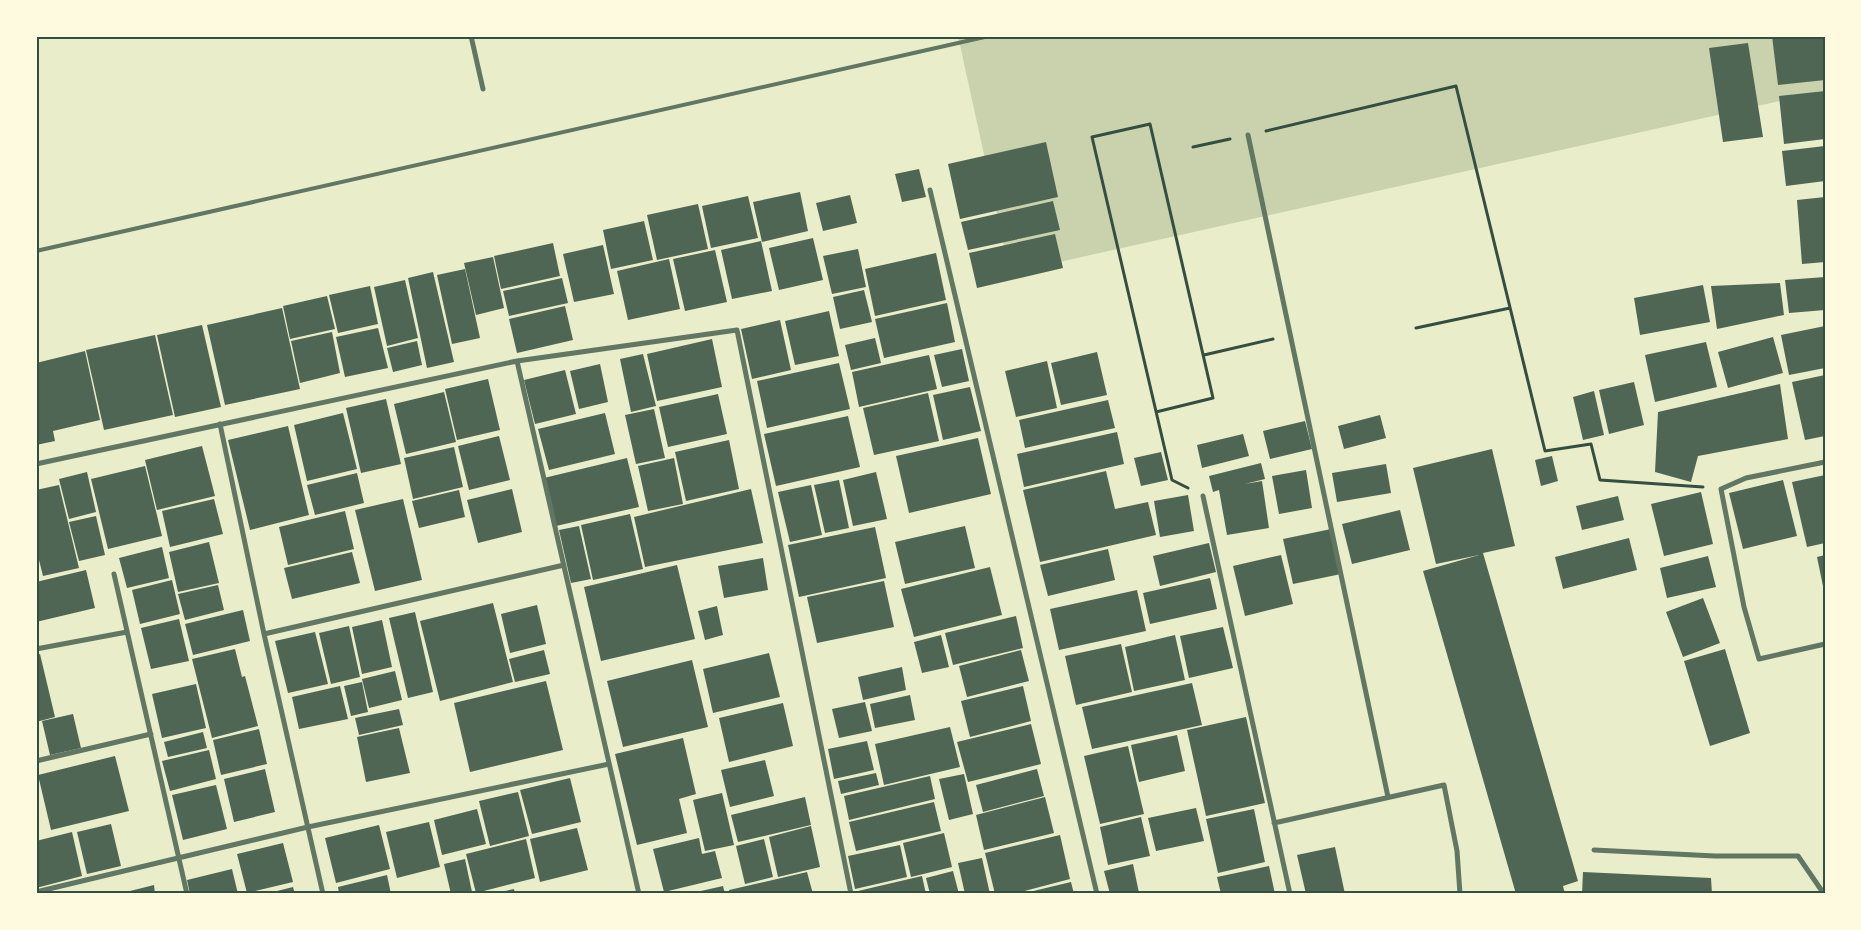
<svg xmlns="http://www.w3.org/2000/svg" width="1861" height="930" viewBox="0 0 1861 930" font-family="'Source Serif 4',serif">
<rect width="100%" height="100%" fill="#e9edc9"/>
<path fill="#cad2ad" d="M958,36H1825V91L1010,273Z"/>
<path fill="#4f6655" d="M1772,36H1825V80L1778,85Z
M1748,43L1763,137L1723,142L1709,48Z
M1825,91V139L1784,144L1779,96Z
M1046,142L1058,197L960,219L948,164Z
M1825,146V181L1786,186L1782,151Z
M919,169L926,197L902,202L895,174Z
M800,192L808,231L762,242L753,202Z
M850,195L857,223L823,231L816,203Z
M748,196L758,238L711,248L702,206Z
M1825,197V262L1802,264L1797,200Z
M1053,201L1060,230L968,250L961,222Z
M698,204L708,249L657,260L647,215Z
M644,221L653,260L611,269L603,230Z
M1055,234L1063,268L977,288L969,253Z
M813,238L823,280L779,290L769,248Z
M761,241L772,291L732,299L721,250Z
M553,243L560,276L501,289L494,256Z
M603,245L614,294L574,302L563,254Z
M858,249L866,287L832,294L823,256Z
M715,250L727,302L685,311L673,259Z
M936,253L946,300L875,316L865,269Z
M493,257L504,308L476,315L464,263Z
M669,259L680,309L628,320L617,271Z
M465,269L480,338L452,344L437,275Z
M433,272L454,362L427,368L408,278Z
M1825,277V310L1789,313L1785,280Z
M562,278L568,303L509,316L503,291Z
M405,280L418,338L387,346L374,287Z
M1780,283L1784,315L1717,329L1711,286Z
M1703,285L1710,322L1640,335L1634,298Z
M370,286L378,324L338,333L329,295Z
M864,290L872,322L840,329L833,297Z
M327,296L335,329L290,339L283,306Z
M947,303L955,342L884,358L875,319Z
M565,306L573,340L517,353L509,319Z
M282,308L300,389L225,405L207,325Z
M829,311L839,356L795,365L785,321Z
M780,320L791,370L752,379L741,329Z
M202,325L221,407L175,417L157,335Z
M1825,326V368L1789,375L1781,335Z
M378,328L388,368L345,377L336,337Z
M332,332L340,373L300,383L291,341Z
M155,335L173,415L104,430L86,350Z
M1773,337L1783,373L1728,388L1718,352Z
M875,338L881,363L851,370L845,345Z
M712,339L722,387L657,401L647,354Z
M417,341L422,365L393,372L387,348Z
M1706,342L1717,387L1655,402L1645,355Z
M962,349L969,381L942,387L934,355Z
M85,351L100,420L53,431L55,441L36,445V363Z
M1097,352L1107,395L1061,405L1051,363Z
M643,354L656,406L631,412L620,359Z
M929,355L937,389L859,407L852,372Z
M1047,361L1057,408L1016,417L1005,371Z
M839,363L850,409L767,428L757,381Z
M600,364L608,402L579,409L570,371Z
M565,370L576,414L535,424L524,380Z
M1825,375V436L1805,440L1792,382Z
M488,379L500,430L457,440L445,389Z
M1634,382L1644,425L1609,434L1599,390Z
M1780,384L1788,439L1698,456L1691,482L1655,472L1658,412Z
M970,387L981,431L943,440L933,395Z
M1594,391L1604,435L1583,440L1573,397Z
M444,392L456,442L406,454L394,404Z
M928,393L939,441L874,455L863,408Z
M718,394L727,434L668,447L659,407Z
M386,399L401,464L361,473L346,408Z
M1108,400L1115,428L1025,448L1019,420Z
M654,409L665,458L636,464L625,415Z
M343,413L357,469L307,481L294,425Z
M605,413L615,454L549,470L538,429Z
M1380,415L1386,438L1344,449L1338,426Z
M848,416L860,467L776,486L764,434Z
M1305,421L1312,449L1270,459L1263,431Z
M288,426L309,515L250,530L228,440Z
M1117,432L1124,464L1024,487L1017,454Z
M1243,434L1249,456L1202,468L1197,445Z
M499,436L510,480L469,490L458,446Z
M978,438L991,494L909,513L896,456Z
M729,440L739,489L686,501L675,452Z
M202,446L215,496L157,510L145,460Z
M454,447L463,487L413,499L404,458Z
M1492,449L1515,546L1483,553L1578,881L1563,886L1565,894H1516L1423,571L1479,555L1436,564L1413,468Z
M1161,452L1168,480L1141,486L1134,458Z
M1552,456L1558,481L1541,486L1535,460Z
M627,458L639,507L556,526L544,478Z
M674,458L683,504L648,511L638,466Z
M1261,463L1265,479L1245,484L1262,481L1269,528L1227,535L1219,490L1213,492L1209,476Z
M1386,464L1391,493L1337,502L1332,473Z
M145,466L162,536L108,549L91,479Z
M1306,470L1312,508L1279,514L1272,476Z
M1106,471L1115,509L1148,502L1156,535L1040,562L1023,490Z
M87,472L96,512L69,519L59,479Z
M876,472L887,519L853,526L843,480Z
M357,473L364,503L315,515L307,485Z
M1825,475V543L1807,547L1792,482Z
M839,480L849,528L825,533L814,485Z
M1783,480L1797,536L1743,549L1729,493Z
M59,485L79,568L43,576L36,548V490Z
M811,485L822,535L790,542L778,492Z
M512,489L522,532L478,543L467,500Z
M751,489L763,543L645,567L634,517Z
M459,490L465,517L419,528L412,501Z
M1701,492L1713,544L1664,556L1651,504Z
M1188,495L1194,531L1160,537L1154,501Z
M1618,496L1624,520L1582,530L1576,506Z
M214,499L223,534L170,547L162,511Z
M403,499L422,580L375,591L355,510Z
M1400,510L1410,550L1352,564L1342,524Z
M345,511L354,549L288,565L279,527Z
M630,514L643,569L593,580L581,525Z
M96,516L105,555L79,561L69,522Z
M579,526L591,579L571,583L559,530Z
M965,526L975,568L905,584L895,542Z
M875,527L886,578L799,597L788,545Z
M1331,529L1341,574L1293,584L1283,539Z
M1629,538L1637,570L1563,589L1555,557Z
M209,542L219,583L178,592L169,552Z
M1209,543L1216,572L1160,586L1153,556Z
M162,547L169,578L127,588L119,558Z
M1108,549L1115,580L1048,596L1040,565Z
M352,552L360,583L292,599L284,568Z
M1281,555L1293,604L1245,616L1233,566Z
M1825,555V591H1824L1817,557Z
M1708,556L1716,587L1667,598L1660,568Z
M763,558L768,590L724,598L718,566Z
M677,565L695,639L601,661L584,587Z
M990,567L1002,615L914,637L901,589Z
M86,570L95,608L36,622V582Z
M1210,578L1217,609L1150,624L1143,593Z
M172,580L180,614L140,624L132,590Z
M884,581L894,627L817,643L807,597Z
M218,585L224,610L185,620L178,594Z
M1137,590L1146,631L1059,650L1050,609Z
M1703,598L1720,643L1683,657L1666,612Z
M493,603L513,682L440,701L420,621Z
M537,605L546,644L510,653L501,614Z
M717,606L723,635L705,640L698,611Z
M243,610L250,641L193,655L185,624Z
M415,612L433,692L408,698L389,618Z
M1016,616L1023,648L953,665L945,633Z
M179,619L189,661L151,669L141,628Z
M382,620L392,667L362,674L352,627Z
M349,626L360,677L331,684L319,633Z
M1223,627L1233,668L1189,678L1180,636Z
M315,632L328,684L288,693L275,641Z
M941,635L949,667L922,673L914,642Z
M1175,635L1185,680L1134,691L1125,647Z
M1121,644L1132,692L1076,705L1065,656Z
M235,649L242,677L245,676L258,726L212,738L192,659Z
M1725,649L1750,733L1710,746L1684,661Z
M544,650L550,674L515,682L509,659Z
M1021,650L1029,681L967,697L959,666Z
M769,653L780,697L713,713L703,669Z
M40,654L55,717L36,722V655Z
M692,660L708,727L623,747L607,681Z
M902,667L906,690L863,700L858,677Z
M395,671L402,700L369,708L362,679Z
M546,681L563,750L470,772L454,703Z
M362,682L368,712L351,716L344,686Z
M1192,683L1202,725L1092,749L1082,707Z
M196,684L206,728L162,738L152,694Z
M340,686L348,719L299,729L292,697Z
M1023,686L1031,721L970,737L961,701Z
M910,695L915,720L875,728L870,704Z
M865,702L872,731L839,738L832,709Z
M783,703L793,746L729,762L719,718Z
M399,709L403,725L359,735L355,718Z
M73,714L81,748L50,755L42,721Z
M1246,717L1265,803L1206,816L1187,730Z
M1031,724L1041,764L968,782L957,742Z
M950,727L960,767L884,785L875,744Z
M399,728L410,773L366,782L357,737Z
M259,729L267,764L221,775L213,740Z
M203,732L207,748L168,757L164,742Z
M1177,735L1185,771L1139,782L1131,745Z
M683,738L696,794L679,799L687,833L637,845L615,754Z
M867,741L874,770L834,779L828,749Z
M1128,746L1144,814L1100,824L1084,756Z
M209,750L216,779L170,791L162,761Z
M115,756L129,811L51,830L38,775Z
M765,760L774,796L730,807L721,770Z
M265,769L275,812L234,822L224,779Z
M1037,769L1044,796L983,812L976,785Z
M876,773L879,785L841,794L838,781Z
M964,774L973,814L949,820L939,779Z
M930,776L935,799L849,820L844,796Z
M570,778L581,822L532,834L520,790Z
M216,785L227,829L183,840L172,795Z
M518,792L529,836L490,846L479,801Z
M722,793L734,845L705,851L693,800Z
M805,797L811,825L738,842L731,815Z
M1045,797L1054,833L984,850L976,815Z
M934,802L941,831L856,851L849,822Z
M1196,808L1204,841L1156,851L1148,818Z
M477,809L486,844L442,855L434,820Z
M1254,809L1265,862L1218,873L1206,819Z
M1141,817L1150,856L1108,865L1100,827Z
M429,822L440,867L397,878L386,832Z
M111,824L121,866L87,874L77,832Z
M379,825L390,869L336,883L325,838Z
M811,826L820,867L778,877L769,837Z
M577,828L588,870L540,882L530,839Z
M72,832L82,876L36,888V841Z
M944,833L952,867L911,877L903,843Z
M1060,835L1070,879L1013,894H995L985,853Z
M699,838L702,854L715,851L722,878L664,892L653,849Z
M526,839L535,878L476,893L466,854Z
M764,839L773,877L745,884L736,846Z
M283,843L293,882L247,893L237,854Z
M900,845L907,877L855,889L848,856Z
M1335,847L1345,894H1306L1297,855Z
M982,858L990,894H965L958,863Z
M465,859L472,892L451,894L444,864Z
M1133,864L1139,893L1110,894L1104,871Z
M1269,866L1275,894H1221L1217,877Z
M232,869L238,894H190L187,880Z
M953,871L959,894H930L926,878Z
M807,872L813,894H730L729,890Z
M1583,872L1711,878L1712,894H1582Z
M387,875L391,894H339L338,887Z
M922,876L926,894H858V891Z
M1071,882L1074,894H1025V893Z
M154,885L155,894H122V893Z
M723,886L725,894H692V893Z
M293,887L295,894H269V893Z
M514,889L515,894H496V893Z"/>
<g fill="none" stroke-linecap="round" stroke-linejoin="round">
<path stroke="#344e41" stroke-width="3" d="M1266,131L1456,86L1545,451L1591,444L1600,480L1703,487
M1193,147L1230,139
M1416,328L1510,308
M1204,355L1273,339
M1156,412L1213,398L1150,124L1092,137L1172,480L1188,488"/>
<path stroke="#617663" stroke-width="4" d="M36,251L989,36"/>
<path stroke="#617663" stroke-width="5" d="M471,36L483,89
M1248,135L1388,797
M930,190L1097,894
M517,361L639,894
M220,424L264,634L323,894
M1825,462L1746,478L1721,489L1744,607L1759,659L1825,644
M36,464L517,361L737,330L851,894
M1203,496L1290,894
M114,574L187,894
M264,634L564,565
M36,649L127,632
M36,761L151,734
M1274,823L1444,785L1457,851L1460,894
M1594,850L1715,856H1798L1824,894
M36,892L308,827L609,764"/>
</g>
<rect width="1861" height="930" fill="none" stroke="#fefae0" stroke-width="75"/>
<rect x="38" y="38" width="1786" height="854" fill="none" stroke="#344e41" stroke-width="2"/>
</svg>
